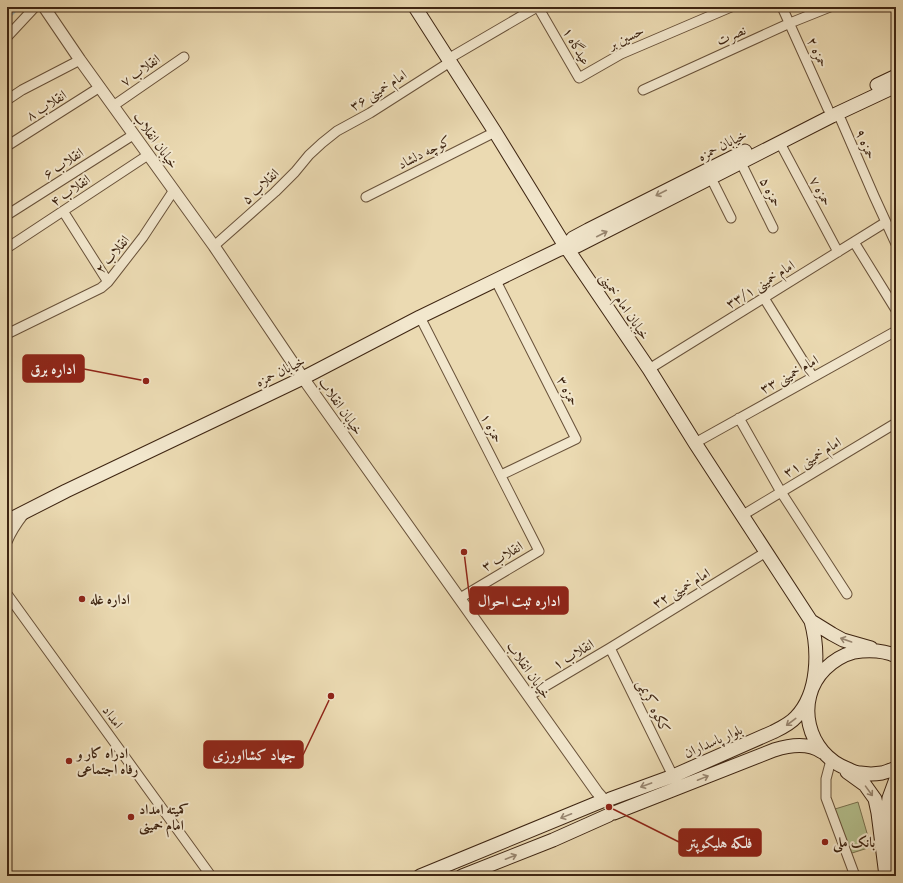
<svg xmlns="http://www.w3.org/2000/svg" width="903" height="883" viewBox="0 0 903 883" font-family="'Sorts Mill Goudy',Amiri,serif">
<rect width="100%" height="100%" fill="#ebdab2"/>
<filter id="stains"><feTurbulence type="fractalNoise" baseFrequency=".005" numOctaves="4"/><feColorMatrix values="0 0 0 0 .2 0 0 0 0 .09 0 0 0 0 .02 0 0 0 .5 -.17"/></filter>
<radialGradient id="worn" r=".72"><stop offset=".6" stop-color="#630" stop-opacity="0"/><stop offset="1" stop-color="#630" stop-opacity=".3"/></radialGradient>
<path fill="#b4c08e" stroke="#797250" d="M858,802L871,847L849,854L835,809Z"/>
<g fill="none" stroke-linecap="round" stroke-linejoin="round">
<path stroke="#9eb7b8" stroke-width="14" d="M7,11L11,7"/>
<defs>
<path id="minor" d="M538,7L579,78L621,54L731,7
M782,7L828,109
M7,37L35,7
M448,59L537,7
M643,90L790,23L830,7
M7,100L22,90L80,60
M113,106L184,57
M841,120L874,196L896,244
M780,143L838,252
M7,146L100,87
M744,169L773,228
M714,184L731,218
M366,197L495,132
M63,211L108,282
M7,215L133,135
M854,242L896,310
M214,246L275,192L295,172L309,155L322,143L337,131L370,113L450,62
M7,248L148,155
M496,281L576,439L501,475
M764,298L813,377
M420,317L539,551L460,598
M7,334L101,288L108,282L143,237L174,190
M649,369L886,222
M739,418L781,492L847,594
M695,443L896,331
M743,515L896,423
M7,542C11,532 17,523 24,514
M7,594L211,876
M610,648L673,776
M529,696L610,648L766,552
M831,760L826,779V798L855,876"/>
<path id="tertiary" d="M44,7L80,60L214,246L303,378L597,792L604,800"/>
<path id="secondary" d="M415,7L495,132L562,241L649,369L695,443L811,621C819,650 819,693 796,717C790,724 781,728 773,732L673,776L610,799
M877,85L896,76
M566,247L573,238L588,230L745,151
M7,521L66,491L303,378L420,317L558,250L566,247L577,246L832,116L896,86
M811,621L832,634L843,640L871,648
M896,656C883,650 868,650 854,652C843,655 833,661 825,669C794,700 807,754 848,769C852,771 856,773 860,773C866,774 876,774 882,773C886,772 891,770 896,768
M847,772L865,785L875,799L878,813L886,876
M896,779L889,798L888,806V816L896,872
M614,813L774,750C790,745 808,742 822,752
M420,876L602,801
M462,876L553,840L609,815"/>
</defs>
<use href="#minor" stroke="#69523a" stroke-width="11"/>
<use href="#tertiary" stroke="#69523a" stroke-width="13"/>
<use href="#secondary" stroke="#3e2512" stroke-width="15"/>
<use href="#minor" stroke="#f2e7cd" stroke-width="9"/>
<use href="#tertiary" stroke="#f2e7cd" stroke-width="11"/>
<use href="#secondary" stroke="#f2e7cd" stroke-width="13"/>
</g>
<defs><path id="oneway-shaft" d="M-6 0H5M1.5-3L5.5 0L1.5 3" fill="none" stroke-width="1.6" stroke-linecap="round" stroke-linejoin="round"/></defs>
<g stroke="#988670">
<use href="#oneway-shaft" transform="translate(661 193) rotate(153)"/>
<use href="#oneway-shaft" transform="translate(602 234) rotate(-27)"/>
<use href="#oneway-shaft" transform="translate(846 640) rotate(-161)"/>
<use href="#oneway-shaft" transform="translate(791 722) rotate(143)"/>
<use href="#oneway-shaft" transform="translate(703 778) rotate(-22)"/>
<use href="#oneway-shaft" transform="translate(646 785) rotate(160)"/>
<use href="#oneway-shaft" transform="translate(869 791) rotate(54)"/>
<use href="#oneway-shaft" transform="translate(566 816) rotate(158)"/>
<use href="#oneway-shaft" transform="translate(511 857) rotate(-21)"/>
</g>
<g fill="#8f2418" stroke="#f2e7cd" stroke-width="1.5">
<circle cx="82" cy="599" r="4"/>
<circle cx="69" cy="761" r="4"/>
<circle cx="131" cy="817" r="4"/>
<circle cx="825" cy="842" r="4"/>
</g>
<g text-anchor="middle" stroke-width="4" stroke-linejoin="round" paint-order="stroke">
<g font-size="14" fill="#3e2512" stroke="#f2e7cd">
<text transform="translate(731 35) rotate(-24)" y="5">نصرت</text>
<text transform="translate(626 37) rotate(-25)" y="5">حسین بر</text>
<text transform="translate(577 46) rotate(60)" y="5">عیدگاه ۱</text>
<text transform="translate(818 52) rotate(66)" y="5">حمزه ۲</text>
<text transform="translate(140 70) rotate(-35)" y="5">انقلاب ۷</text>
<text transform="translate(378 90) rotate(-32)" y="5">امام خمینی ۳۶</text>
<text transform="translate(46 105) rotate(-32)" y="5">انقلاب ۸</text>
<text transform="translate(156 140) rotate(54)" y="5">خیابان انقلاب</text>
<text transform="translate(866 144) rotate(67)" y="5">حمزه ۹</text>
<text transform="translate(722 145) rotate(-27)" y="5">خیابان حمزه</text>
<text transform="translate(424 152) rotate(-27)" y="5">کوچه دلشاد</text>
<text transform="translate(63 163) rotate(-33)" y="5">انقلاب ۶</text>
<text transform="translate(260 186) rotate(-43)" y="5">انقلاب ۵</text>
<text transform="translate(70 190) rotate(-34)" y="5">انقلاب ۴</text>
<text transform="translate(821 191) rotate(62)" y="5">حمزه ۷</text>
<text transform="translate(771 192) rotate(63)" y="5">حمزه ۵</text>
<text transform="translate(112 254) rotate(-50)" y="5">انقلاب ۲</text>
<text transform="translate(760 284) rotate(-32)" y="5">امام خمینی ۳۳/۱</text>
<text transform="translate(625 306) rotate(56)" y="5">خیابان امام خمینی</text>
<text transform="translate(280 371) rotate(-26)" y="5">خیابان حمزه</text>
<text transform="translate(789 374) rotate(-29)" y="5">امام خمینی ۳۳</text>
<text transform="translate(568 391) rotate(63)" y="5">حمزه ۳</text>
<text transform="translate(341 406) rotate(55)" y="5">خیابان انقلاب</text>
<text transform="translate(492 428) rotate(63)" y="5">حمزه ۱</text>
<text transform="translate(812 457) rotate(-31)" y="5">امام خمینی ۳۱</text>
<text transform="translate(502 556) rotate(-31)" y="5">انقلاب ۳</text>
<text transform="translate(681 588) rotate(-31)" y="5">امام خمینی ۳۲</text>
<text transform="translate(573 654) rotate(-31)" y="5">انقلاب ۱</text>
<text transform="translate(529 670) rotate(55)" y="5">خیابان انقلاب</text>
<text transform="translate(654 706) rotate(64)" y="5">ککوه کریمی</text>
<text transform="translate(113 717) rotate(54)" y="5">امداد</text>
<text transform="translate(713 741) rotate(-24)" y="5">بلوار پاسداران</text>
</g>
<g font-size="14" font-weight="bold" fill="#3e2512" stroke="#f2e7cd" text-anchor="start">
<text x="90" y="604">اداره غله</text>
<text x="77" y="758">ادراه کار و<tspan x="77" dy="16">رفاه اجتماعی</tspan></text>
<text x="139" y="814">کمیته امداد<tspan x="139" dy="16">امام خمینی</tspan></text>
<text x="833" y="847">بانک ملی</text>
</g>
</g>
<path fill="none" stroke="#8f2418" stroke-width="1.5" d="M146 381L84 369M464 552L470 601M331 696L303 755M609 807L679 842"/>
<g fill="#8f2418" stroke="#f2e7cd" stroke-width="1.5">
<circle cx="146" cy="381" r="4"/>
<circle cx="464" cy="552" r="4"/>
<circle cx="331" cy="696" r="4"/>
<circle cx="609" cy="807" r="4"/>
</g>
<g fill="#8f2418" stroke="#8f2418" stroke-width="1.5">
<rect x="23" y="355" width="61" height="27" rx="4"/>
<rect x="470" y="587" width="98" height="27" rx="4"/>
<rect x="204" y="741" width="99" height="27" rx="4"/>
<rect x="679" y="829" width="82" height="27" rx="4"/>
</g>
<g font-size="15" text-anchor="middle" font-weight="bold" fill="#fff">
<text x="53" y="374">اداره برق</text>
<text x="519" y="606">اداره ثبت احوال</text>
<text x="254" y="760">جهاد کشااورزی</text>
<text x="720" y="848">فلکه هلیکوپتر</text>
</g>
<rect width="903" height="883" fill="none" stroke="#ebdab2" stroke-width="24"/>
<rect x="8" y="8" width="887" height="867" fill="none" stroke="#3e2512" stroke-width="2"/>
<rect x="12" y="12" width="879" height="859" fill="none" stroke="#3e2512"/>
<rect width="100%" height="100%" filter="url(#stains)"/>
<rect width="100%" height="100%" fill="url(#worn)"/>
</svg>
